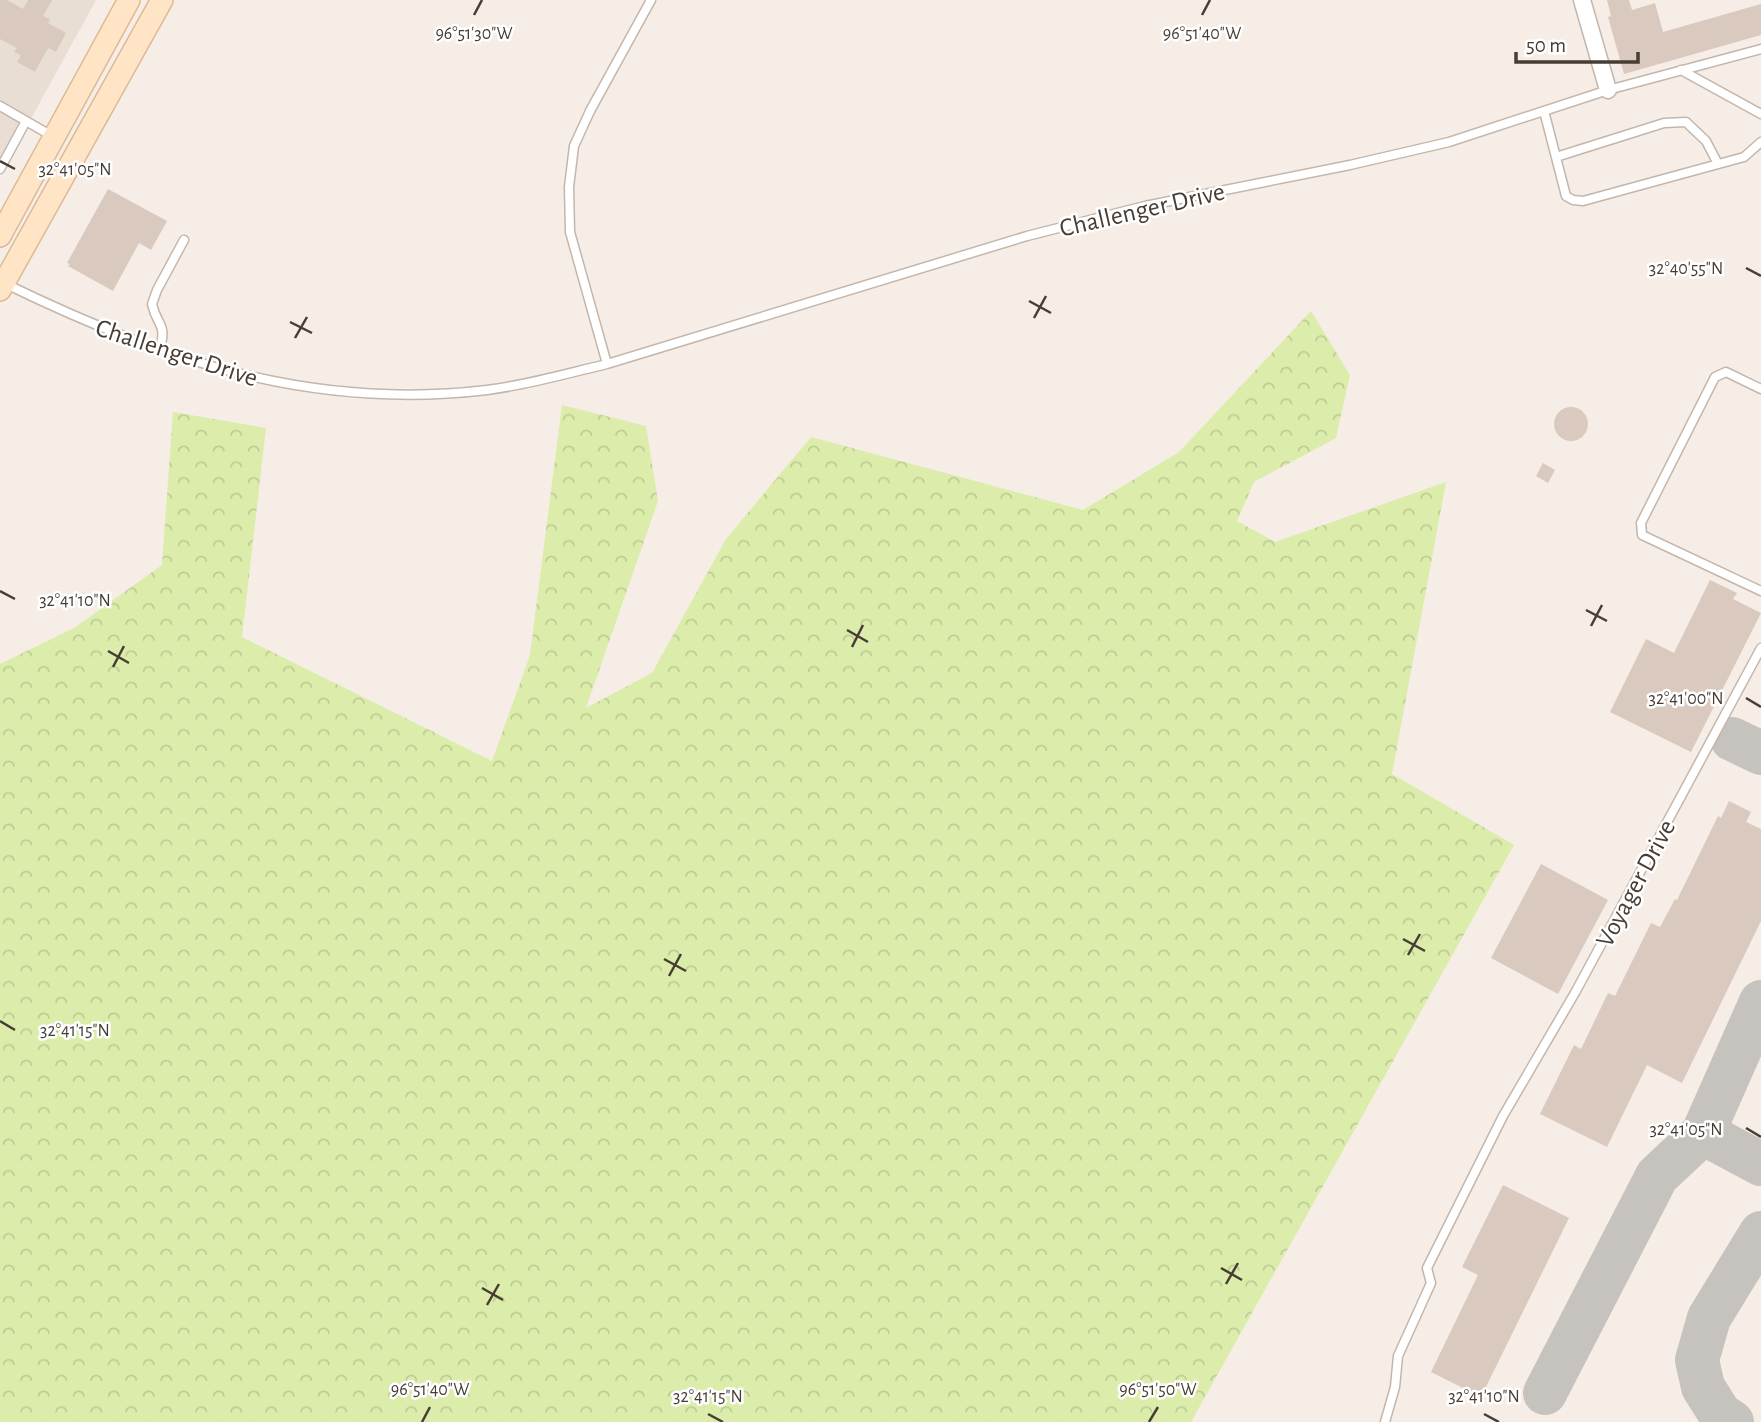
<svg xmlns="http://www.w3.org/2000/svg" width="1761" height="1422" viewBox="0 0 1761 1422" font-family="'Alegreya Sans',sans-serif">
<defs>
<pattern id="forest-crowns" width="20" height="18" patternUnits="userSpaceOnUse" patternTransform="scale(1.75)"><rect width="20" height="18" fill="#dcedab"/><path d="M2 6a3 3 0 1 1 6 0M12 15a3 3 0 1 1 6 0" fill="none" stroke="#becc94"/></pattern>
</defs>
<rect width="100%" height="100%" fill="#f5ede6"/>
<path fill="#e9ded4" d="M0,0H96L0,175Z"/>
<path fill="url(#forest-crowns)" d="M1311,311L1350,375L1336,438L1254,482L1237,521L1275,542L1446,482L1392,774L1514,845L1191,1422H0V664L74,628L162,565L173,412L266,428L242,637L492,761L530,655L562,405L646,426L658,501L586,708L652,673L726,539L811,437L1083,510L1179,452Z"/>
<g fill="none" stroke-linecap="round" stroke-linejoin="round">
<path stroke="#c6c2be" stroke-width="44" d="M1732,739L1761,753
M1703,1133L1761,1002
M1545,1393L1657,1176L1703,1133L1761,1164
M1732,1422L1720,1414L1703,1387L1697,1360L1709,1318L1761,1233"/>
</g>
<path fill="#dac9be" d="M0,0H7L23,9L28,0H52L43,16L50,19L48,23L66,33L56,52L48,48L35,72L17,62L21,55L14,52L17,48L0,39Z
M1607,0H1629L1632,10L1655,3L1663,32L1761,4V35L1624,74L1608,17L1611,16Z
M108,189L167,221L151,250L139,243L113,291L68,266L70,264L67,263Z
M1554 424a17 17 0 1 1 34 0a17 17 0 1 1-34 0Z
M1543,463L1555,470L1548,483L1536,476Z
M1710,580L1737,593L1733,599L1761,613L1691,752L1610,712L1646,639L1674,653Z
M1729,801L1751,812L1746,822L1761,829V921L1682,1083L1647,1065L1607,1147L1540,1114L1574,1045L1581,1049L1608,993L1615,996L1651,923L1660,927L1675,899L1677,900L1718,816L1721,818Z
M1541,864L1608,900L1558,994L1491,958Z
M1503,1185L1569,1218L1481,1397L1431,1372L1478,1275L1462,1267Z"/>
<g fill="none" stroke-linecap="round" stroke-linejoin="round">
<defs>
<path id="lane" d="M1681,70L1761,114
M0,106L52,136
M1544,111L1566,196L1573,200L1583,201L1744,157L1761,142
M1556,157L1664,123L1686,122L1706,141L1718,164
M0,169L26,121
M6,284C162,360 311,411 487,390C527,385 568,373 607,364L570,232L569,187L574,146L590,111L651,0
M159,351C168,323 157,327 152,304L157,290L184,240
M607,364L1027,236L1145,206L1350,165L1449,142L1608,90L1761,49
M1761,389L1726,372L1715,377L1641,523L1642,535L1761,591
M1385,1422L1395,1387L1398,1356L1431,1283L1427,1268L1503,1116L1576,991L1761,648"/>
<path id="street" d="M1582,0L1608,90"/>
<path id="secondary" d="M0,236L129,0
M0,290L162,0"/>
</defs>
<use href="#lane" stroke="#c4b6ab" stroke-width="11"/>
<use href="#street" stroke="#c4b6ab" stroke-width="19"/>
<use href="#secondary" stroke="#dcba94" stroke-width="24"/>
<use href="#lane" stroke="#fff" stroke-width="8"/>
<use href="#street" stroke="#fff" stroke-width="16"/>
<use href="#secondary" stroke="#ffe5c6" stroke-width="21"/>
</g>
<path fill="none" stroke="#483d35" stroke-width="2.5" d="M474,15L482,0M1202,15L1210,0M0,161L15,169M1746,268L1761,276M1029,301L1051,313M1034,318L1046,296M290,322L312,333M295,338L307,317M0,591L15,599M1586,610L1607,621M1591,626L1602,605M847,630L868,642M852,647L863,625M108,651L129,663M113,667L124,646M1746,698L1761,707M1403,939L1425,951M1408,955L1420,934M664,959L686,971M669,976L681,954M0,1021L15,1030M1746,1128L1761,1137M1221,1268L1242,1280M1226,1284L1238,1263M482,1288L503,1300M487,1305L499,1284M708,1414L723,1422M1484,1414L1499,1422M422,1422L430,1407M1149,1422L1158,1407"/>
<g text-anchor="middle" stroke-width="5" stroke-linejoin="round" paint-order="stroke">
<g font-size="26" fill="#483d35" stroke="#fff">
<text transform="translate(1142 209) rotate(-13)" y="9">Challenger Drive</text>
<text transform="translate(177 352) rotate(18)" y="9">Challenger Drive</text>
<text transform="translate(1635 883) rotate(-62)" y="9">Voyager Drive</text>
</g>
</g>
<g font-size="18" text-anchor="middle" fill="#483d35" stroke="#fff" stroke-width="5" stroke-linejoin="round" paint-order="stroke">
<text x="474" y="39">96°51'30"W</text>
<text x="1202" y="39">96°51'40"W</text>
<text x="75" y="175">32°41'05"N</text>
<text x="1686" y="274">32°40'55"N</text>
<text x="75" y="606">32°41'10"N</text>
<text x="1686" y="704">32°41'00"N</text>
<text x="75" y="1036">32°41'15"N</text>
<text x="1686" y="1135">32°41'05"N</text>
<text x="430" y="1395">96°51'40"W</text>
<text x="1158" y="1395">96°51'50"W</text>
<text x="708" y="1402">32°41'15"N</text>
<text x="1484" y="1402">32°41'10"N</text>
</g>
<path d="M1516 52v10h122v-10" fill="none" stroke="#483d35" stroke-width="3.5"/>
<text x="1526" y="52" font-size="21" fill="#483d35" stroke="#ffffff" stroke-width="5" paint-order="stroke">50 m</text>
</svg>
